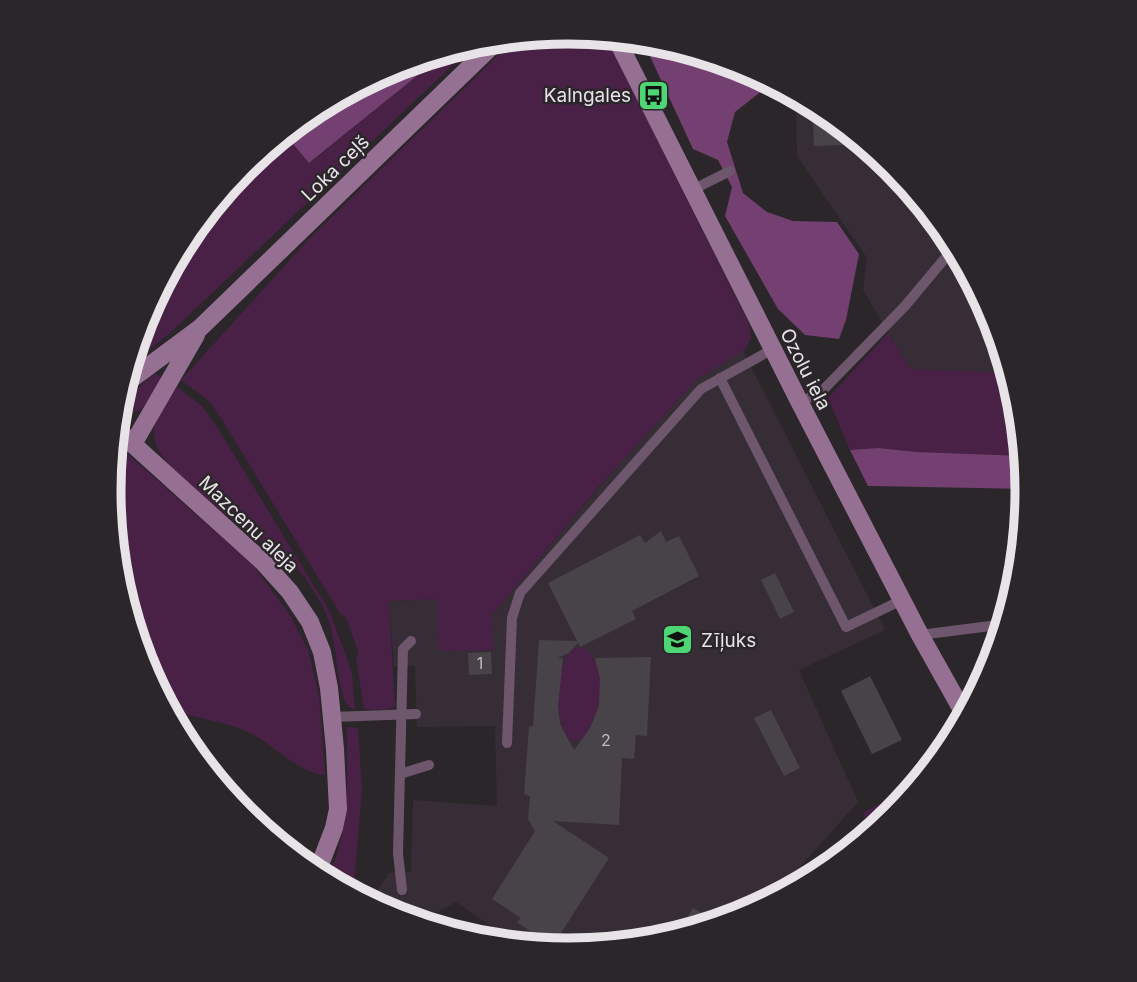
<svg xmlns="http://www.w3.org/2000/svg" width="1137" height="982" viewBox="0 0 1137 982" font-family="Inter,sans-serif">
<rect width="100%" height="100%" fill="#2b262a"/>
<path fill="#372d36" d="M796,94L824,109L894,166L951,236L993,316L1010,373L910,369L863,290L867,258L797,156Z
M732,329L885,630L799,670L858,802L767,904L744,916L658,942L569,950L520,946L456,902L417,923L392,915L376,906L378,889L389,873L411,872L413,800L497,806L495,726L417,727L415,666H394L389,601L438,599L492,615Z"/>
<path fill="#492146" d="M569,32L605,35L749,324L751,338L745,350L697,379L602,483L492,615L493,650L439,651L438,599L389,601L395,706L387,710L364,709L356,657L359,654L346,617L341,615L221,418L209,401L181,380L307,241L517,37Z
M479,40L170,333L129,365L144,315L187,235L244,166L284,133L310,163L423,71L443,51Z
M888,333L911,369L1010,373L1019,402L1025,456L917,452L878,448L850,450L828,398Z
M155,373L163,379L142,409L126,416L123,411L128,397Z
M177,387L203,407L219,430L330,612L352,673L355,710C352,708 349,707 347,704C342,699 341,686 339,679C335,654 334,623 320,602C314,592 308,579 299,571C269,541 156,477 154,435C154,418 168,400 177,387Z
M114,442L253,565L290,615L308,650L319,696L325,775C299,774 271,742 246,731C224,722 199,718 177,712L170,716L144,666L118,580L109,491Z
M584,647C611,672 601,713 582,739L571,741C553,722 554,669 572,649Z
M347,727L358,728L362,790L353,894L327,881C351,826 347,785 347,727Z
M924,779L893,816L873,833L863,813Z"/>
<path fill="#743f71" d="M642,39C684,43 734,61 771,81L767,87L735,112L727,142L743,193L767,212L793,221L837,222L859,254L846,320L839,339L805,335L778,309L725,216L732,187L718,160L693,149Z
M443,51L423,71L309,163L284,133L308,113L312,114C351,83 396,65 443,51Z
M878,448L917,452L1025,456L1028,489L868,486L850,450Z"/>
<path fill="#484348" d="M834,117L867,144L814,146L813,118Z
M661,531L666,542L679,536L699,576L632,611L636,619L580,647L578,643L569,653L557,658H563L558,706L560,724L574,750L590,728L599,706L600,679L595,658L651,657L647,736L636,735L634,759L622,758L619,825L553,821L609,858L552,947L517,922L521,918L492,899L535,831L528,819L530,796L524,794L529,727L533,726L539,640L577,641L548,583L640,535L645,543Z
M775,573L794,612L780,619L761,580Z
M491,652L492,674L469,675L468,653Z
M870,676L902,740L872,754L841,691Z
M771,710L800,768L784,776L754,718Z
M693,908L707,916L699,929L676,936Z"/>
<g fill="none" stroke-linecap="round" stroke-linejoin="round">
<path stroke="#6e566c" stroke-width="10" d="M692,190L730,171
M720,378L846,627L902,600
M800,403L824,389L905,306L956,245
M920,635L1006,624
M332,717L416,714
M507,743L512,618L520,593L701,389L773,349
M400,774L429,765
M402,890L398,853L403,649L411,641"/>
<path stroke="#967092" stroke-width="18" d="M615,36L800,403L920,635L966,717
M122,386L200,328L500,38
M115,428L263,562L290,592L310,622L322,652L329,688L335,749L338,809L334,828L316,875
M133,444L196,335"/>
</g>
<defs>
<symbol id="bus-square" viewBox="-11 -11 22 22"><rect x="-9" y="-9" width="18" height="18" rx="4" fill="#4ed675" stroke="#2b262a"/><path d="M-5-6H5V4H4V6H2V4H-2V6H-4V4H-5ZM-3.5-4V0h7V-4ZM-3.5 1.2v1.5H-2V1.2ZM2 1.2v1.5H3.5V1.2Z" fill="#111"/></symbol>
<symbol id="school-square" viewBox="-11 -11 22 22"><rect x="-9" y="-9" width="18" height="18" rx="4" fill="#4ed675" stroke="#2b262a"/><path d="M0-5L7-2L0 1L-7-2ZM-4 1L0 2.5L4 1V4Q0 6-4 4Z" fill="#111"/></symbol>
</defs>
<g fill-rule="evenodd">
<use href="#bus-square" x="636" y="78" width="35" height="35"/>
<use href="#school-square" x="660" y="622" width="35" height="35"/>
</g>
<g text-anchor="middle" stroke-width="5" stroke-linejoin="round" paint-order="stroke">
<g font-size="16" fill="#bfbbbf">
<text x="480" y="669">1</text>
<text x="606" y="746">2</text>
</g>
<g font-size="19" fill="#e7e3e7" stroke="#2b262a" text-anchor="end">
<text x="631" y="102">Kalngales</text>
<text x="701" y="647" text-anchor="start">Zīļuks</text>
</g>
<g font-size="19" fill="#e7e3e7" stroke="#2b262a">
<text transform="translate(335 168) rotate(-44)" y="7">Loka ceļš</text>
<text transform="translate(806 369) rotate(63)" y="7">Ozolu iela</text>
<text transform="translate(249 524) rotate(44)" y="7">Mazcenu aleja</text>
</g>
</g>
<path d="M0 0H1137V982H0ZM121 491a447 447 0 1 1 894 0a447 447 0 1 1-894 0Z" fill="#2b262a" fill-rule="evenodd"/>
<path fill="none" stroke="#e7e3e7" stroke-width="9" d="M121 491a447 447 0 1 1 894 0a447 447 0 1 1-894 0Z"/>
</svg>
